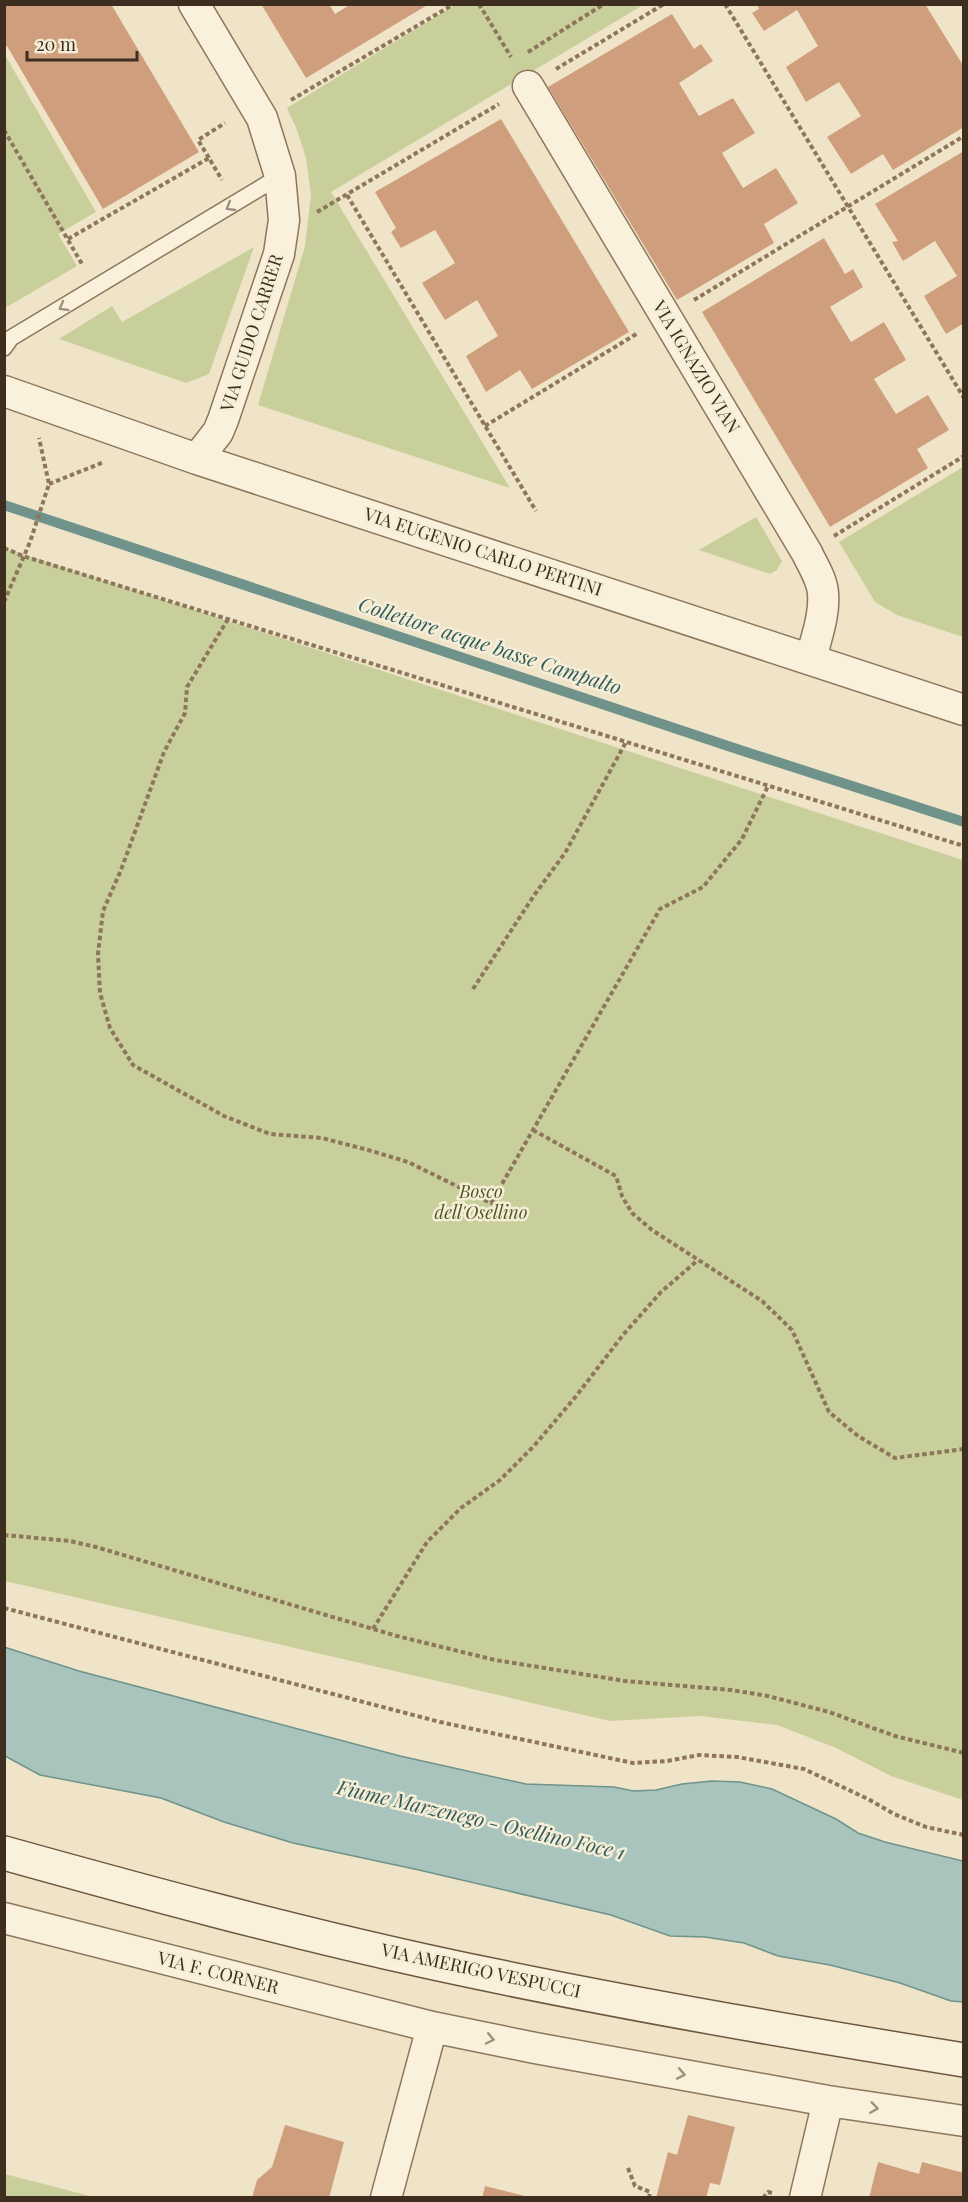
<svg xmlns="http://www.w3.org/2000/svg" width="968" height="2202" viewBox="0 0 968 2202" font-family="'Playfair Display',serif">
<rect width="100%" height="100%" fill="#f0e4c8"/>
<path fill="#c9cf9b" d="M455,5H643L331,192L510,488L258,405L305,246L311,195L306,158L297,130L287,108Z
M5,55L96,212L58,234L77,266L5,308Z
M254,247L209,374L186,383L59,339L112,306L122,322Z
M963,467V637L897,615L875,602L839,542Z
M756,517L782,561L777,570L770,574L699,550Z
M4,548L963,860V1800L891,1776L836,1748L777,1725L700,1716L610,1721L5,1581Z
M4,2174H5L94,2197H5Z"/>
<path fill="#a9c4bc" stroke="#6f938a" stroke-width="1.5" d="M4,1647L79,1671L400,1756L526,1784L614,1787L633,1791L656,1790L682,1784L712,1781L740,1782L772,1789L836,1819L858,1833L885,1842L963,1861V2002L951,2001L900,1983L830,1965L778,1956L744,1943L705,1937L670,1936L611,1915L419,1870L293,1843L224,1822L161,1798L40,1775L5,1756Z"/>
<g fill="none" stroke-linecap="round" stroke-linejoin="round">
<path stroke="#6f938a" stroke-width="10" d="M4,505L737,749L964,822"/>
</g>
<path fill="#cf9f7d" d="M4,4H111L199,152L103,209L7,46L4,48Z
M261,4H329L335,14L351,4H429L306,78Z
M757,4H925L964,67V127L893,170L883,154L851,174L827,137L861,116L839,82L806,102L786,67L818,46L797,10L764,31L752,13L759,9Z
M672,14L694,49L701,44L713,61L679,83L699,116L733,98L755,133L722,153L743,188L776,168L798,203L764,224L774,243L677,300L548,87Z
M501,119L629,332L532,389L520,370L486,392L466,356L498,336L477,300L445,320L422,283L455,263L435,230L401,248L391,232L396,228L375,192Z
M964,151V323L946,334L924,296L957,276L935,241L903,261L892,242L898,241L875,204Z
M824,238L845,274L853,269L863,287L830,307L851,342L884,322L906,360L874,379L896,414L928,395L949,430L917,449L928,468L830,527L702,312Z
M688,2115L735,2127L720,2185L710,2183L706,2198H656L668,2152L677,2155Z
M285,2125L344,2142L329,2198H252L257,2180L272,2167Z
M878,2162L919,2174L922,2162L964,2173V2198H869Z
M485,2186L529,2197L528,2198H482Z"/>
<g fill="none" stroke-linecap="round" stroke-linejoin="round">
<defs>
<path id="service" d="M4,348L11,338L280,176"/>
<path id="minor" d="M194,4L262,118L280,176L284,220L279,254L223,420L218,432L197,459
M528,86L807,553C813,566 822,579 823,593C825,615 816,638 811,659
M4,391L197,459L964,710
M4,1918L432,2027L535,2048L828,2101L964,2121
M386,2198L432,2027
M805,2198L828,2101"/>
<path id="secondary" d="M4,1853C144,1892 284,1930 425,1961C603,2000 783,2031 964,2060"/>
</defs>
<use href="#service" stroke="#8d765c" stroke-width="18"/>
<use href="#minor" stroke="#8d765c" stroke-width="33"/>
<use href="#secondary" stroke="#6f573f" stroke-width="36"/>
<path stroke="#8d765c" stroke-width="4" stroke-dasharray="4.5 3" stroke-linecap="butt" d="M479,4L511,57
M725,4L964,398
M528,52L604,4
M556,69L664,4
M291,100L454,4
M4,130L82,264
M209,158L198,140L225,123
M347,195L536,511
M317,212L499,104
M68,239L209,158L222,180
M694,300L964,136
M485,426L638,333
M49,484L104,462
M834,536L964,456
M4,548L23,556L964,846
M4,602L30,542L49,484L39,438
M228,619L187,687L185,713L164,752L121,870L103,911L98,954L100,993L110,1028L133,1065L224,1116L270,1134L322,1138L368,1150L408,1162L491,1203L660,909L703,887L742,839L768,786
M473,989L535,894L565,853L626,742
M533,1130L616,1176L622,1196L632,1213L652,1230L762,1301L792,1330L829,1412L858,1436L895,1458L964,1449
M4,1535L70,1541L96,1547L397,1636L495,1660L625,1681L731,1690L768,1696L829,1712L895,1736L964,1753
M4,1608L440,1722L633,1763L667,1761L699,1755L737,1757L804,1769L868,1799L894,1814L926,1827L964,1835
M373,1629L427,1542L461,1508L500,1480L534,1446L577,1395L623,1335L661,1292L698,1260
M628,2168L635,2186L650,2192L649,2198
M763,2198L768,2192L772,2193"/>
<use href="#service" stroke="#faf1dc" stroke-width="15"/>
<use href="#minor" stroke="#faf1dc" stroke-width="30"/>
<use href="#secondary" stroke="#faf1dc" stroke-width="33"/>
</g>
<defs><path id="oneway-chevron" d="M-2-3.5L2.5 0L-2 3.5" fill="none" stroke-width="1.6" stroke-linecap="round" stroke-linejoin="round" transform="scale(1.5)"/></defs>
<g stroke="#9c907e">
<use href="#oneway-chevron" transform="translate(230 207) rotate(149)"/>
<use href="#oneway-chevron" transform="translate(63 307) rotate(150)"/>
<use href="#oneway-chevron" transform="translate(490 2039) rotate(12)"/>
<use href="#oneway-chevron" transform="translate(681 2074) rotate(11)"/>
<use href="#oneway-chevron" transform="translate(874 2108) rotate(8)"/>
</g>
<g text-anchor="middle" stroke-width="5" stroke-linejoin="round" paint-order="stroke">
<g font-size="18" fill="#3d2e20" stroke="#f7eed8">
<text transform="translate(252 333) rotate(-72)" y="6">VIA GUIDO CARRER</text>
<text transform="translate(696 367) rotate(59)" y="6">VIA IGNAZIO VIAN</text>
<text transform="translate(483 552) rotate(18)" y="6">VIA EUGENIO CARLO PERTINI</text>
<text transform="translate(481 1971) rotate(12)" y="6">VIA AMERIGO VESPUCCI</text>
<text transform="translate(218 1973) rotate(14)" y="6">VIA F. CORNER</text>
</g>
<g font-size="18" font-style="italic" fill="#4d5a26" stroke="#f7eed8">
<text x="481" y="1198">Bosco<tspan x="481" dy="21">dell'Osellino</tspan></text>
</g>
<g font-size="20" font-style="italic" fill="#2f5d5a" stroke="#f7eed8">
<text transform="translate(490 646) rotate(18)" y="7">Collettore acque basse Campalto</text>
<text transform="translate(481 1820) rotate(13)" y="7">Fiume Marzenego - Osellino Foce 1</text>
</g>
</g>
<rect width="968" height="2202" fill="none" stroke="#3d2e20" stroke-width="12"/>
<path d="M27 51v9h110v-9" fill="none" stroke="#3d2e20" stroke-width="3"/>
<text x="36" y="51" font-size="18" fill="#3d2e20" stroke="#f7eed8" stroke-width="4.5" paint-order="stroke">20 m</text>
</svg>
